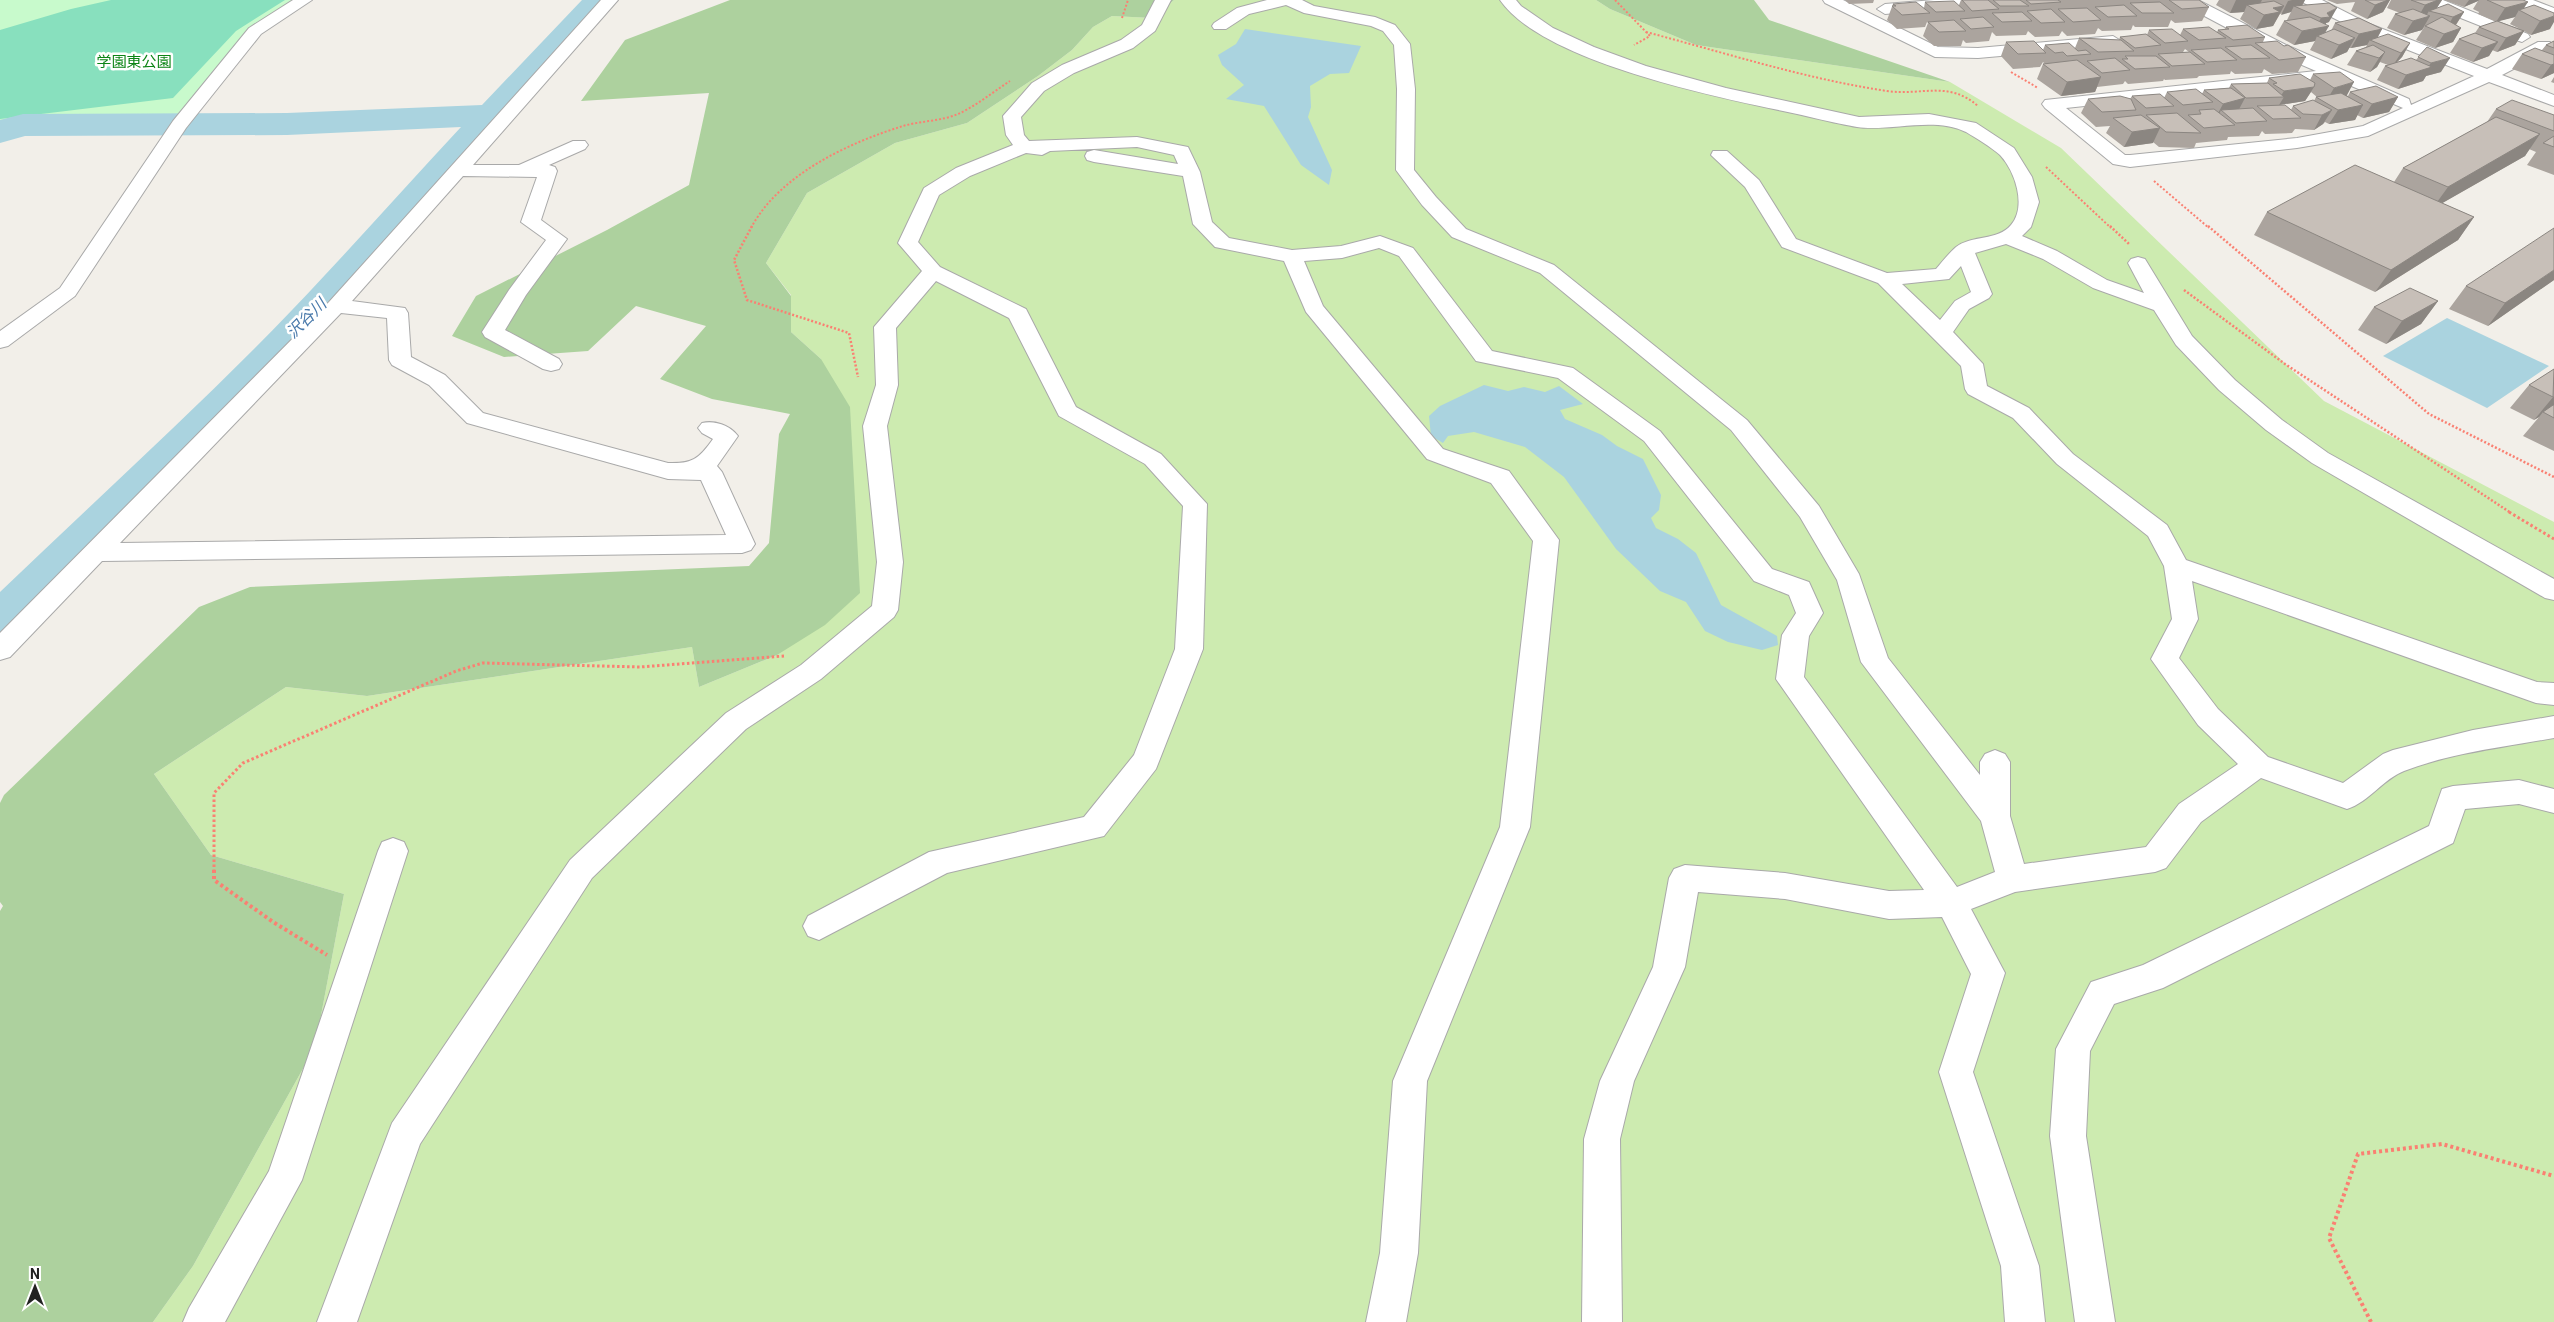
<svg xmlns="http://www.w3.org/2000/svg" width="2554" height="1322" viewBox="0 0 2554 1322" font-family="Roboto,'Noto Sans JP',sans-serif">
<rect width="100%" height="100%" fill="#f2efe9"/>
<path fill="#cdebb0" d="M1174,0H1596L1610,9L1696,45L1950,82L2061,148L2324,401L2554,522V1322H153L193,1266L315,1047L344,894L211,855L154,774L286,687L367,696L692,647L699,687L777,655L821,359L791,332V295L766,263L807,193L895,143L967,123L1038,76L1072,50L1093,27L1112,16L1152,18Z"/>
<path fill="#add19e" d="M730,0H1174L1152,18L1112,16L1093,27L1072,50L1038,76L967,123L895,143L807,193L766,263L791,296V332L821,359L850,407L860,593L825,625L777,655L699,687L692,647L367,696L286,687L154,774L211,855L344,894L315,1047L193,1266L153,1322H0V911L3,906L0,902V803L4,795L199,607L250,587L749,566L769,543L779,434L790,414L712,399L660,379L706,326L636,306L588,351L504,357L452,336L476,296L607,230L689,185L709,93L581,101L625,40Z
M1596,0H1754L1769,20L1950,82L1696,45L1610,9Z"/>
<path fill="#c8facc" d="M0,0H304L255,31L179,125L0,123Z"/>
<path fill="#88e0be" d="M111,0H285L236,31L173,98L0,119V30L71,9Z"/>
<path fill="#aad3df" d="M1245,29L1361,46L1349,73L1330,74L1310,86L1311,107L1308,117L1332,170L1329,185L1301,165L1264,106L1226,99L1244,85L1222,65L1218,55L1236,44Z
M2447,318L2549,366L2487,408L2383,356Z
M1484,385L1508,391L1524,387L1545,392L1559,386L1583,404L1560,410L1565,419L1602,435L1617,446L1643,459L1661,495L1659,510L1651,518L1656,528L1678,539L1696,553L1721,605L1777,636L1778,645L1762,650L1728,642L1705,631L1686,602L1660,591L1616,549L1564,477L1525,447L1474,432L1448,436L1443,443L1431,436L1429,416L1440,406Z"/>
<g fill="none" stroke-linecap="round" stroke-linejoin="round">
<path fill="#aad3df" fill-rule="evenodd" d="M582,0H615L415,221L355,293L19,638L0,643V592C109,487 223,386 325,275C371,226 415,176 461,127L287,135L25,136L0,143V120L23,114L287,113L482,105Z"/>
<defs>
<path id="minor" d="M293,0H312L261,34L186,128L75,296L8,346L0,348V331L60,288L173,121L249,28Z
M601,0H618L473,165H519L573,141H585L588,145L585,149L549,165L555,167L557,171L541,220L567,239L526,295L505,330L559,359L562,364L559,369L551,371L543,369L485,337L482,332L509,290L546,240L521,222L537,177L463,176L352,301L405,308L408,313L411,357L445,375L483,413L668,463C692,464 699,459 713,439L702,433L698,428L702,423C714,420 730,425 738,436L717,466L722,472L755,544L751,550L742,553L102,561L10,657L0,660V633L329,302ZM341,313L387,318L389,360L392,365L429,385L467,423L668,479L701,480L726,535L120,543Z
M1155,0H1171L1155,31L1133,48L1074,73L1044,91L1021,117L1024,135L1029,141L1137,137L1188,147L1200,172L1212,222L1229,238L1292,250L1341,246L1380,236L1413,248L1492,351L1573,368L1660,431L1772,569L1809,582L1823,613L1809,636L1804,677L1957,887L1995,872L1981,821L1861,662L1837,580L1800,517L1731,430L1540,273L1452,237L1422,205L1396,170L1397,89L1394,45L1383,31L1371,26L1304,13L1286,5L1249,14L1226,29H1214L1212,26L1214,23L1237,8L1267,0H1302L1314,6L1375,17L1395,25L1410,44L1415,89L1414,170L1436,197L1466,229L1554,265L1747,420L1819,506L1859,574L1888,658L1980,775V762L1985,754L1995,750L2005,754L2010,762V816L2024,864L2146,847L2179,804L2238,764L2198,725L2151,659L2172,619L2164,566L2148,536L2057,464L2013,418L1968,394L1965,389L1961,366L1878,283L1782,247L1745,187L1711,155L1713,151H1727L1759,180L1796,239L1887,273L1936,269C1942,262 1949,253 1956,247C1971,235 1998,241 2011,225C2027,206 2015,171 2000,155C1991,147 1976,138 1966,132C1934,116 1889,132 1857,127C1833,123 1808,116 1783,111C1712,96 1542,61 1500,0H1516L1521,6L1553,28L1594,47L1646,66L1726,88L1859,117L1929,114L1976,123L2014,148L2032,177L2039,202L2031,227L2022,236L2057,251L2107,280L2144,293L2128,263L2131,259L2138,257L2145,259L2192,336L2235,380L2282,420L2328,453L2554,579V600L2545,598L2312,463L2266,430L2219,390L2176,345L2154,310L2093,288L2043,259L2006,244L1975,253L1992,294L1989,298L1969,309L1953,332L1983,364L1987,386L2029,408L2073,454L2167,525L2186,560L2537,682L2554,683V705L2536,703L2192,581L2198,619L2179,658L2218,709L2268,757L2343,783L2383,754L2393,750L2473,730L2554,716V738C2504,747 2451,753 2404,771C2383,779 2369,802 2347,809L2261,778L2201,822L2166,868L2155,872L2015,892L1971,909L2005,973L1973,1072L2039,1266L2045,1322H2005L2001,1266L1939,1072L1971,974L1942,917L1889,919L1785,899L1698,892L1685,967L1634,1081L1620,1139L1622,1322H1582L1584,1139L1600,1081L1653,967L1669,878L1674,869L1685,865L1785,873L1889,891L1924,890L1776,679L1782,635L1796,613L1789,595L1754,581L1644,441L1558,378L1476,361L1399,256L1379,248L1342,258L1304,261L1323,306L1443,449L1509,471L1559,540L1530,827L1427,1081L1418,1253L1406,1322H1366L1380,1253L1393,1081L1500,827L1533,541L1491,483L1427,459L1306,312L1284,261L1215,247L1193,224L1183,176L1094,162L1087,160L1085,156L1087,152L1094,150L1178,164L1174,155L1137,147L1050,151L1042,155L1026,153L970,176L939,195L918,242L940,267L1026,309L1076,407L1161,454L1207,504L1203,649L1156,769L1104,836L947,873L819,940L808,936L803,926L808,916L929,852L1084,817L1134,755L1175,649L1183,506L1145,464L1059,416L1009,318L936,281L896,328L898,385L887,426L903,562L898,610L894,617L821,679L746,729L592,878L420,1144L357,1322H317L392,1123L570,860L726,713L801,665L872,606L877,562L863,426L876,385L874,327L922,271L898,243L924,188L956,168L1013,145L1006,135L1003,116L1032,83L1062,65L1121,40L1142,25ZM1961,266L1971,292L1955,301L1940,320L1902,284L1949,279Z
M1823,0H1843L1938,47L1978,48L2113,36L2121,41L2113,46L1978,58L1935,57L1825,3Z
M1934,0H1997L1989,5L1885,14L1877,9L1885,4Z
M2178,0H2198L2286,45L2409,99L2411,105L2474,76L2355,29L2304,3L2302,0H2322L2367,23L2487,69L2538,42H2550L2552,46L2550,50L2502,75L2554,95V106L2489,82L2368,136L2297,148L2130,167L2113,164L2045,108L2042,104L2045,100L2316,71L2274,53L2180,3ZM2335,79L2403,108L2363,126L2297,138L2130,155H2125L2066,108Z
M2421,0H2443L2528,34L2530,37L2522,42L2516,40L2423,3Z
M2510,0H2533L2554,8V18L2512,3Z
M2519,780L2554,789V813L2519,804L2465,809L2453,843L2163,988L2114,1004L2090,1051L2086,1136L2115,1322H2075L2050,1136L2056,1049L2091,982L2143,965L2429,826L2442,789L2453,786Z
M393,838L404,842L408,851L302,1180L225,1322H183L189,1308L269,1171L378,851L382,842Z"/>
</defs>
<use href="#minor" stroke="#a9a9a9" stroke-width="2"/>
<path stroke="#fa8072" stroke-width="2" stroke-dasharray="2 2" stroke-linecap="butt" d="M1615,0L1650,36L1634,45
M1122,18L1128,0
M1646,32C1726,53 1806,79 1887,91C1922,96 1948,80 1978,106
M2011,72L2038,88
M2046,167L2111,228
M2154,181L2209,228
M751,228C779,175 848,143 903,126C920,121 942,121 958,114C976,106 993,92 1010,81"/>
<path stroke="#fa8072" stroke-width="2.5" stroke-dasharray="2 2" stroke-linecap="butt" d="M752,226L734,260L747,300L849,333L858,377
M2110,226L2129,244
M2208,226L2429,414L2554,477
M2184,290L2285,364L2511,513"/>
<path stroke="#fa8072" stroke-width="3" stroke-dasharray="2.5 2.5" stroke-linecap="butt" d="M2509,512L2554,539
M214,872V793L243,763L456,671L483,663L640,667L784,656"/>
<path stroke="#fa8072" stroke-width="4" stroke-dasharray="3 3" stroke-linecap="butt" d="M214,870V880L273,922L327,955
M2371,1322L2329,1238L2358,1154L2442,1144L2554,1176"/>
<use href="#minor" fill="#fff" fill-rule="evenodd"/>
</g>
<path fill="#aba49e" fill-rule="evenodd" d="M1845,0H1874L1873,3L1849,4Z
M1961,0H2199L2209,7L2202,21L2175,23L2171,20L2168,27H2135L2133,25L2131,30L2102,31L2098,28L2095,34L2067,36L2062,31L2059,36L2035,37L2028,31L2026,35L1996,36L1992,32L1989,41L1966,43L1963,40L1961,46H1934L1923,36L1928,23L1927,22L1925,27L1897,29L1887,20L1893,4L1924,8L1925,2L1959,5Z
M2219,0H2305L2302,6L2329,22L2326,23V25L2325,33L2331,31L2335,23L2382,29L2378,37L2410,43L2402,57L2397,62L2416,60L2427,47L2441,72L2426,76L2423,81L2398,89L2377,80L2385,66L2388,65L2380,62L2377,67L2370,72L2347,65L2356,51L2366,47L2367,45L2351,48H2349L2347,52L2331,59L2310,50L2315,41L2294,45L2276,35L2284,21H2288L2287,20L2291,12L2280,14L2273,26L2256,29L2240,19L2244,12L2230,13L2216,5Z
M2327,0H2390L2383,12L2367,19L2351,11L2355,2L2337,4Z
M2391,0H2442L2437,8L2464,12L2456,25L2461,28L2453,42L2435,48L2416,40L2425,26L2422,30L2404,35L2387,28L2395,14L2400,13L2387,8Z
M2444,0H2523V9L2534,5L2550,29L2531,35L2524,31L2515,45L2497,52L2492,50L2489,56L2473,62L2450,53L2459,39L2475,33L2479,27L2496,22L2478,14L2479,12L2473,9L2478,1L2464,7ZM2515,17L2510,24L2520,29L2497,21Z
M2226,27L2265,37L2263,42L2284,46L2306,57L2298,72L2272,74L2264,69L2262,73L2235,74L2231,71L2230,74L2200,76H2199L2197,78L2165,80L2164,79L2163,81L2128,84L2125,81L2123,84L2097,87L2095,92L2061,96L2037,79L2043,64H2045L2043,62L2040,67L2013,69L2001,56L2006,42L2043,50L2045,45L2075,48L2079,38L2119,40L2120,37L2147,35L2149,30L2180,35L2183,29L2217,32L2218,30H2224ZM2185,49L2189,52H2183Z
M2554,41V73L2541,79L2512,69L2522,54L2542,50L2546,45Z
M2313,74L2348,96L2350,92L2398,97L2389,112L2363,118L2357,115L2355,120L2329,124L2325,122L2323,124L2314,130L2295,129L2292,133L2265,134L2262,131L2259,136L2228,137L2227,140L2196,143L2194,148L2159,147L2153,142V143L2124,147L2106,133L2110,126L2096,127L2081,113L2088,99H2130L2132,96L2164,98L2167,92L2202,94L2204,90L2229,88L2231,84L2267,83L2269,78L2310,80ZM2311,92L2317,97H2316L2314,101L2293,106L2291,110L2279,105L2305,101Z
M2554,77V83L2551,82Z
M2496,109L2554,115V175L2527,165L2536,152L2529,149L2525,156L2442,203L2474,217L2458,240L2375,292L2254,235L2267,212L2394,182L2403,168L2487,122Z
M2554,280L2488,326L2449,309L2466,286Z
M2438,301L2421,324L2386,344L2358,330L2374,307Z
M2554,369V451L2523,436L2539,417L2534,420L2510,408L2529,385Z"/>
<path fill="#8b8681" d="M2236,0H2262L2257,10L2247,5L2244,12L2230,13Z
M2292,0H2305L2300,9L2294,6L2291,12L2281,15L2288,1Z
M2379,0H2390L2383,12L2367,19L2375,5Z
M2438,0H2442L2434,12L2429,11L2426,16L2417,19L2425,5Z
M2469,0H2479L2478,1L2464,7Z
M2528,2L2522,11L2519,10L2515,17L2496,22L2505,8Z
M2284,6L2273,26L2256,29L2264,15L2273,8Z
M2337,8L2329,22L2326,23L2324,27L2329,26L2322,38L2317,36L2315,41L2294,45L2302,31L2315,29L2321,18L2327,13Z
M2464,12L2455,26L2445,31L2453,17Z
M2430,16L2422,30L2404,35L2413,21Z
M2554,16V22L2550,29L2531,35L2540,21Z
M2461,28L2453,42L2435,48L2444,34Z
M2382,29L2375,42L2370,40L2367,45L2351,48L2359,34Z
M2524,31L2515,45L2497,52L2506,38Z
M2355,38L2347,52L2331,59L2339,45Z
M2498,42L2489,56L2473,62L2482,48Z
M2410,43L2402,57L2392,67L2401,53Z
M2385,52L2377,67L2370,72L2379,58Z
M2450,58L2441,72L2426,76L2423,81L2398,89L2406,75L2427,68L2431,63Z
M2554,64V73L2541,79L2551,65Z
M2101,77L2095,92L2061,96L2067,82Z
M2354,82L2346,97L2325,103L2334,88Z
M2314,87L2305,101L2279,105L2284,97H2280L2284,91Z
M2398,97L2389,112L2363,118L2372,104Z
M2245,98L2237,113L2221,110L2217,119H2215L2223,104Z
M2363,105L2355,120L2329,124L2338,110Z
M2332,110L2323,124L2314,130L2322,115Z
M2160,128L2153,143L2124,147L2132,132Z
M2540,134L2525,156L2432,209L2448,187Z
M2474,217L2458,240L2375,292L2391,270Z
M2554,270V280L2488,326L2505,303Z
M2438,301L2421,324L2386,344L2402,321Z
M2554,396V407L2543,412L2539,417L2534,420Z"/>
<path fill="#c7bfb8" stroke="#8b8681" d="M1962,0H1988L1999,9L1972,11Z
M1993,0H2020L2029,6H2000Z
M2026,0H2058L2061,2L2031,4Z
M2169,0H2199L2209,7L2182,9Z
M2365,0H2388L2375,5Z
M2411,0H2438L2425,5Z
M2487,0H2523L2528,2L2505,8Z
M1954,1L1965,11L1936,12L1925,2Z
M2274,1L2284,6L2273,8L2280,12L2264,15L2247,5Z
M1916,2L1930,13L1902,15L1892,6H1896L1893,4Z
M2160,2L2174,13H2142L2130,3Z
M2329,3L2337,8L2327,13L2330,17L2321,18L2294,6Z
M2448,4L2464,12L2453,17L2429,11Z
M2124,5L2137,16L2108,17L2095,7Z
M2534,5L2554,13V16L2540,21L2519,10Z
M2087,8L2101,20L2073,22L2058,9Z
M2051,9L2065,22L2041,23L2027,11Z
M2413,9L2430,16L2413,21L2395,14Z
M2022,12L2032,21L2002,22L1992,13Z
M1983,17L1994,27L1971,29L1960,19Z
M2310,17L2329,26L2302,31L2284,21Z
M2442,17L2461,28L2444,34L2425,26Z
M2359,18L2382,29L2359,34L2335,23Z
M1954,20L1966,31L1939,32L1928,22Z
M2497,21L2524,31L2506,38L2479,27Z
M2247,25L2265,37L2233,40L2218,30L2229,29L2226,27Z
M2209,27L2226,38L2199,40L2183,29Z
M2172,29L2188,41L2165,43L2149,30Z
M2334,29L2355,38L2339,45L2317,36Z
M2475,33L2498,42L2482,48L2459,39Z
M2146,34L2161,45L2135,48L2120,37Z
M2388,34L2410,43L2401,53L2370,40Z
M2079,38L2121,40L2134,51L2098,52Z
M2034,41L2046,53L2018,54L2006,42Z
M2277,41L2284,46L2288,45L2306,57L2279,60L2255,43Z
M2554,41V48L2546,45Z
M2069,43L2078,51L2086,50L2091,54L2067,56L2063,52L2055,53L2045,45Z
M2251,45L2270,58L2242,59L2225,47Z
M2373,45L2385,52L2379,58L2356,51Z
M2427,47L2450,58L2431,63L2418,57Z
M2221,48L2237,60L2207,62L2191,50Z
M2535,48L2554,55V64L2551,65L2522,54Z
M2190,52L2205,64L2172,66L2158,54Z
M2125,56H2156L2170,67L2135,69L2122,59H2128Z
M2115,58L2130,70L2102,73L2087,61Z
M2411,58L2432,67L2406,75L2385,66Z
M2077,60L2101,77L2067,82L2043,64Z
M2340,72L2354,82L2334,88L2313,74Z
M2300,74L2315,83L2314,87L2284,91L2273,84L2277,83L2269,78Z
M2268,83L2284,97L2246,98L2231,84Z
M2376,86L2398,97L2372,104L2350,92Z
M2231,88L2245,98L2223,104L2204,90Z
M2196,89L2213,102L2183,105L2167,92Z
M2341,93L2363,105L2338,110L2316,97Z
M2160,94L2174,106L2146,108L2132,96Z
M2120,96L2131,99L2136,110L2102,112L2088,99Z
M2313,100L2332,110L2322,115L2303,114L2293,106Z
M2512,100L2554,115V131L2496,109Z
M2285,105L2301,118L2273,119L2257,106Z
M2253,108L2267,121L2236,123L2221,110Z
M2214,109L2235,125L2204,128L2188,115L2201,114L2199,110Z
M2177,113L2201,133L2166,132L2146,115Z
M2141,115L2160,128L2132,132L2113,118Z
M2496,117L2540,134L2448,187L2403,168Z
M2554,136V147L2543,143Z
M2355,165L2474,217L2391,270L2267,212Z
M2554,228V270L2505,303L2466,286Z
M2410,288L2438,301L2402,321L2374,307Z
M2554,369L2553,397L2529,385Z
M2553,405H2554V418L2543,412Z"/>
<g text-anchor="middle" stroke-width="5" stroke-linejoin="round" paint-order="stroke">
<g font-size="15" fill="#0c8416" stroke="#fff">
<text x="134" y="67">学園東公園</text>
</g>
<g font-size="16" font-style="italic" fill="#4a7aab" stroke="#fff">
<text transform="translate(306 318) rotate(-45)" y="6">沢谷川</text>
</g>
</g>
<g transform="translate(35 1287)" stroke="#ffffff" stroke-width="4" paint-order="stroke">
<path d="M0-4L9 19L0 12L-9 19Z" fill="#222222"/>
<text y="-8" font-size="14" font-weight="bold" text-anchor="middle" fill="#222222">N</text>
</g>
</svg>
